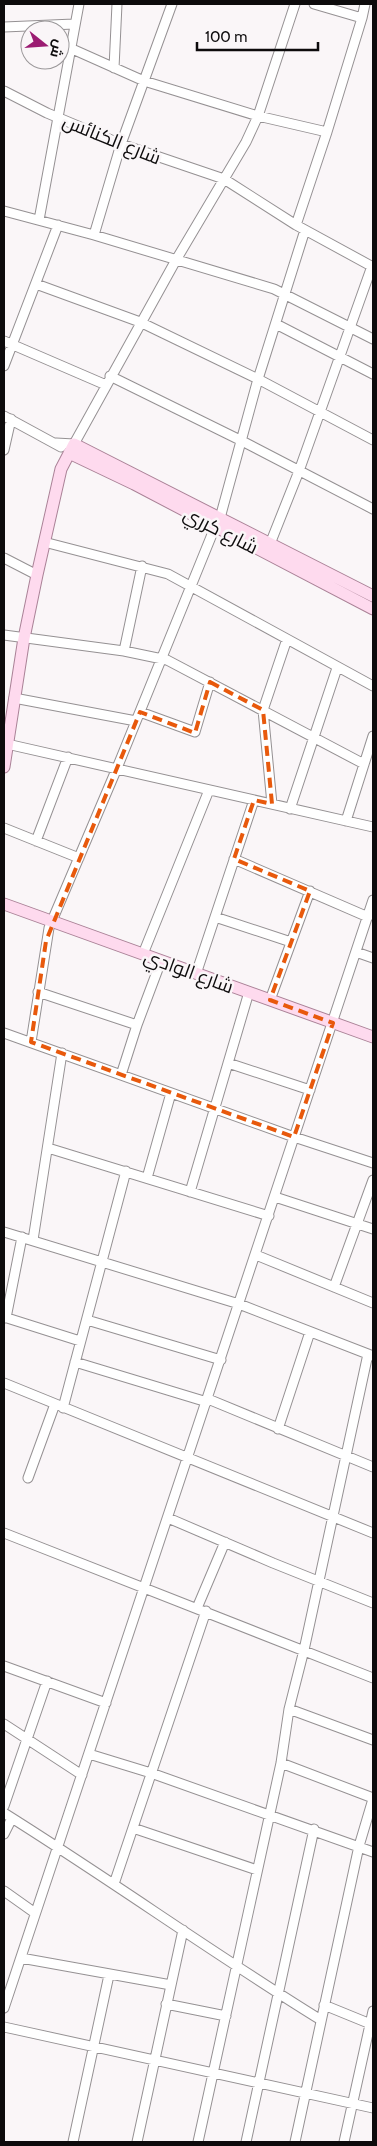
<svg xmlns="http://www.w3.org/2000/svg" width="377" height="2146" viewBox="0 0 377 2146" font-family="Cabin,Cairo,sans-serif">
<rect width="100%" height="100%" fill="#faf6f8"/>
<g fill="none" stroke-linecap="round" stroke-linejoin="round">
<defs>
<path id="minor" d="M314,4L362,18L365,4
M4,27L74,24
M70,48L144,81L258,116L327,132
M114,68L117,4
M4,91L47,113L121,144L224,179L296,225L373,267
M4,211L94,235L274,289L373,339
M39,220L79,4
M296,225L327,132L362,18
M94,235L121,144L172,4
M36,284L140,322L258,379L373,440
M276,324L373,374
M4,341L106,385
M4,366L58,225
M110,376L242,441L373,509
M4,416L61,447
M56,443L74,444L176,260L246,142L258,116L295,4
M4,450L11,419
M220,518L258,379L305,230
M44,542L168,574L373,686
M270,544L299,471L372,266
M4,558L37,575
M4,635L124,651L167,660L364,764
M124,651L142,566
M14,698L136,721
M140,712L195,732L210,682
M7,744L373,827
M272,804L263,710L287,639
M290,809L337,668
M346,821L373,736
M4,828L79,858
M36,841L68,757
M234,859L368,917
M215,917L291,942
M356,952L373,958
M143,954L209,790
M196,974L254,800
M38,992L137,1025
M270,1000L310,891
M4,1033L294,1137L373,1163
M31,1042L49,928L117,768L215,527
M228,1063L310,1090
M121,1075L137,1025L161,961
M48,1148L269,1216
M147,1178L171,1093
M190,1192L249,992
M275,1197L373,1229
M4,1232L239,1304L373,1356
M33,1240L62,1053
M256,1255L373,1303
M334,1287L373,1180
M4,1317L80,1341
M6,1318L22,1237
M87,1320L221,1360
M75,1362L207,1402
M4,1383L373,1533
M208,1399L373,1467
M63,1408L126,1171
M278,1429L310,1332
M28,1478L55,1404
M168,1518L273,1563L373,1603
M4,1533L373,1678
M197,1608L225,1542
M4,1666L106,1703
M289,1709L373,1740
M4,1724L82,1775
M89,1754L151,1773L373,1852
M281,1763L373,1798
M4,1806L47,1681
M4,1813C111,1880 214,1954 321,2020
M133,1828L257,1870
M4,1834L12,1818
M114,1884L206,1611
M4,1891L35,1913
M21,1958L171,1985
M166,2004L226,2016
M324,2005L373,2025
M4,2008L373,900
M4,2027L373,2108
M73,2142L109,1975
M137,2142L183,1930
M198,2142L281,1763L289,1709L304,1650L368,1354
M246,2142L314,1829
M295,2142L359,1846L373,1799
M344,2142L373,2011"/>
<path id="major" d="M69,453L134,484L373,609
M4,767L24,638L37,575L61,469L74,444L373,596
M4,904L373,1037"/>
</defs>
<use href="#minor" stroke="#959193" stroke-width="11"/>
<use href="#major" stroke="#aa8297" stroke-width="13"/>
<use href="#minor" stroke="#fff" stroke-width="9"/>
<use href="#major" stroke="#fedaee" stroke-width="11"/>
</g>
<path fill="none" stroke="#e8590c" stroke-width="4" stroke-dasharray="10 6" stroke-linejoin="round" d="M210,682L263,710L272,804L254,800L234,859L310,891L270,1000L333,1023L294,1137L31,1042L46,941L140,712L195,733Z"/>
<g text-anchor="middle" stroke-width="5" stroke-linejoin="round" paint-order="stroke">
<g font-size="19" fill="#0d0b0c" stroke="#faf6f8">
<text transform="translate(112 139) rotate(22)" y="7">شارع الكنائس</text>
<text transform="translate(221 530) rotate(27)" y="7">شارع كرري</text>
<text transform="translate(189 971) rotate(20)" y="7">شارع الوادي</text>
</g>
</g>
<rect width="377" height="2146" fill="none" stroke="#0d0b0c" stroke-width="10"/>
<g transform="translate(45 45) rotate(107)"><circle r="24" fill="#faf6f8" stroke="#9b989a"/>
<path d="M0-4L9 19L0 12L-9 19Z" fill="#9b1c72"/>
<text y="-8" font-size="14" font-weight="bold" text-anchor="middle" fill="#0d0b0c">ش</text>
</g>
<path d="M197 42v8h121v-8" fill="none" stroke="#0d0b0c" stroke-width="2.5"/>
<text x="205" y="42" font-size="15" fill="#0d0b0c" stroke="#faf6f8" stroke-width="4" paint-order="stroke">100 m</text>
</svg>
